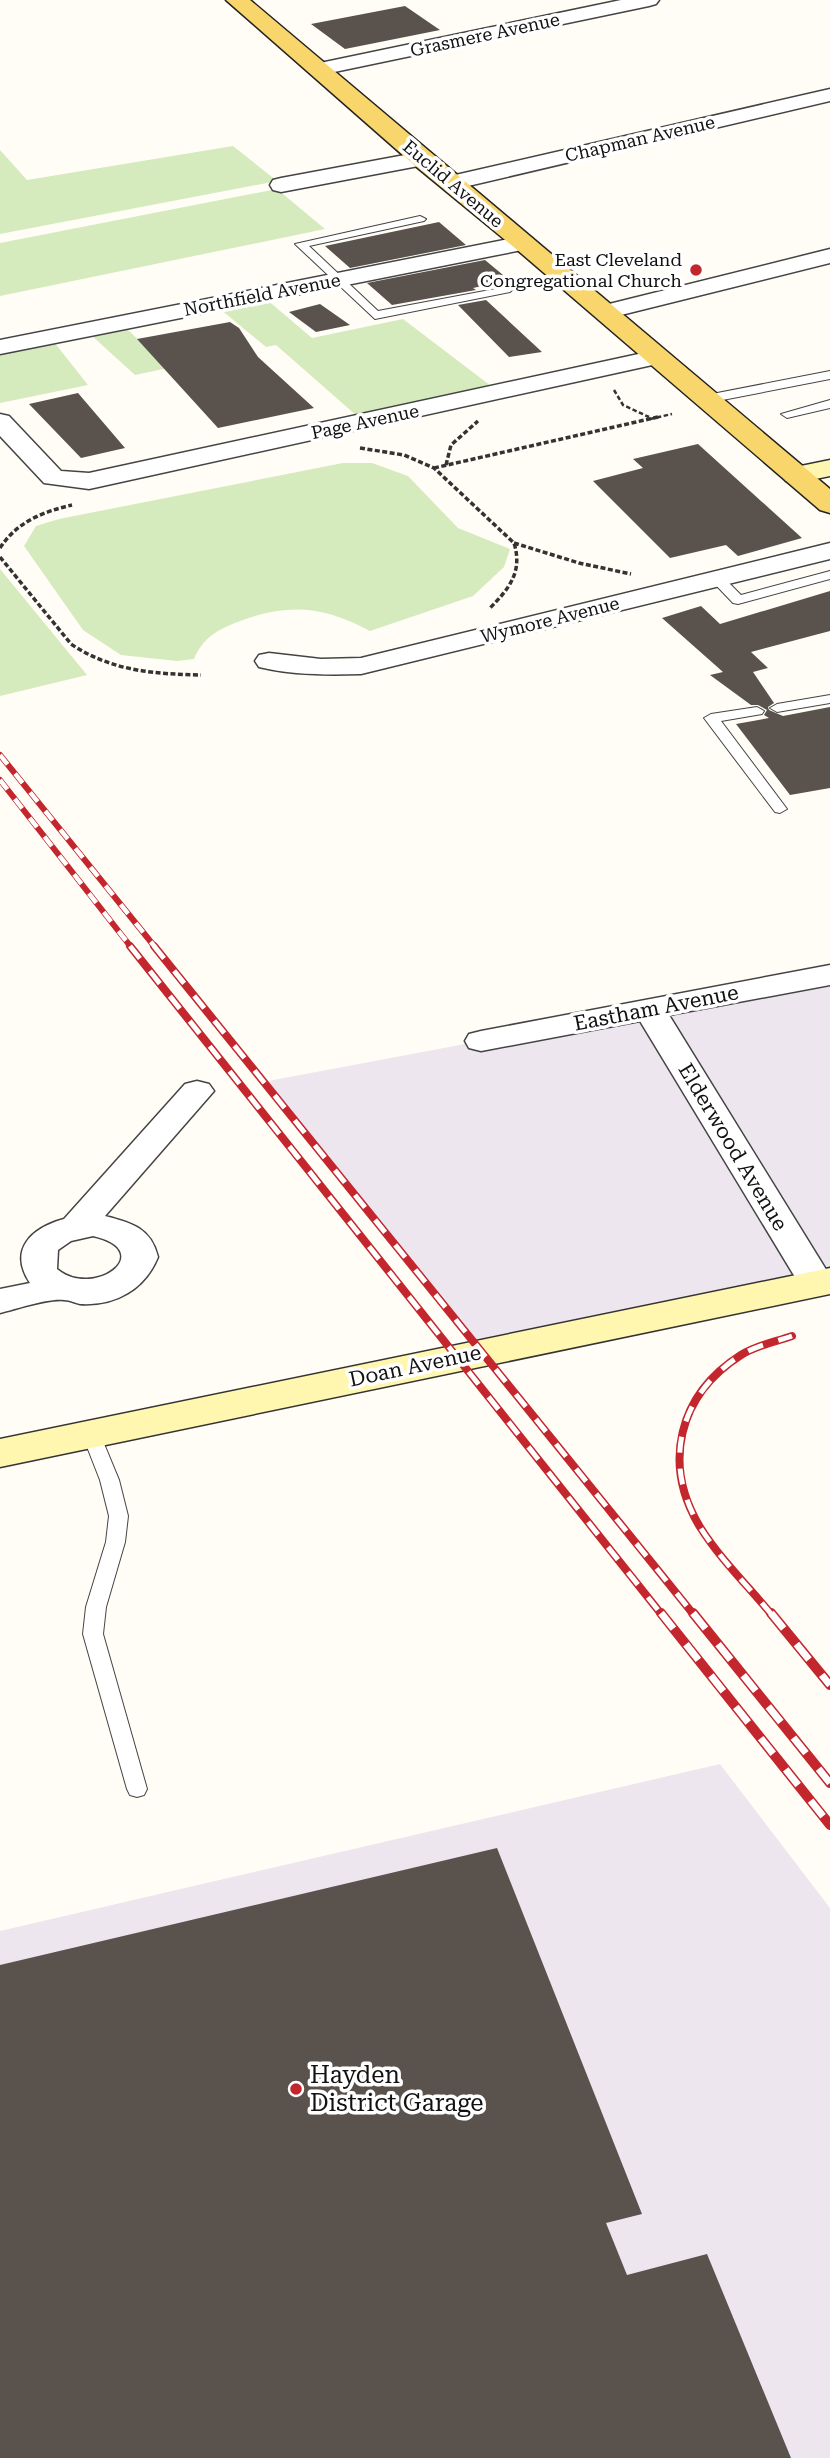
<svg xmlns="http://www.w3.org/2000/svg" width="830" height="2458" viewBox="0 0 830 2458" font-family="'Roboto Serif',serif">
<rect width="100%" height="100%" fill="#fffdf5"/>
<path fill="#eee6ef" d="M830,975V1281L483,1353L263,1082Z
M720,1764L830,1908V2458H0V1931Z"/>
<path fill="#d5ebbd" d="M233,146L277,181L0,234V150L27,180Z
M277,189L325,229L0,296V243Z
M266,299L312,338L403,319L491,386L357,416L276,345L266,347L220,309Z
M126,328L168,368L135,375L91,335Z
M54,342L88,385L0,403V353Z
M343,463H372L408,476L458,528L510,549L504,567L473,596L370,631C325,607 290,603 243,620C220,628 203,637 194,659L177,661L121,655L83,630L24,546L36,526L59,519Z
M0,569L87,675L0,696Z"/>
<path fill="#5a524d" d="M405,6L440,30L345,49L311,24Z
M439,222L466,245L350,268L325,246Z
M485,260L509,280L473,288L476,290L392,305L367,283Z
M486,300L542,352L509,357L458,305Z
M320,304L350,325L316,332L289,312Z
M230,322L239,328L258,357L314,408L218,428L137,339Z
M78,393L125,448L81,458L29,404Z
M698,444L802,538L738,556L726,545L670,558L593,481L643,468L633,459Z
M830,591V631L751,652L768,668L753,672L774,703L768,707L769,710L783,716L830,707V788L790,795L736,724L769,718L764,715L767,710L758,705H751L710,675L723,672L662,618L701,606L720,624Z
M497,1848L642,2214L606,2223L627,2275L707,2254L791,2458H0V1965Z"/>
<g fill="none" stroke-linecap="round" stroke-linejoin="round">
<defs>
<path id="lane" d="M420,216L426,219L424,221L309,246L378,311L506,287L512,290L510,292L375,319L295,244Z
M830,371V379L707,403L701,399L707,395Z
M830,400V408L787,418L781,414Z
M830,571V579L738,604L733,603L710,579L712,576H722L741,595Z
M830,695V703L777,712L770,708L777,704Z
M757,707L764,711L762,714L721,721L787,809L780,813L775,812L704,718L711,714Z
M91,1428L98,1429L100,1434L119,1480L128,1516L125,1542L106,1607L103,1634L147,1789L144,1795L137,1797L130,1795L127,1789L83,1634L86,1607L106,1542L109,1516L100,1480L82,1434L84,1429Z"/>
<path id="street" d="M621,0H659L656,4L649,6L320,75L313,73L310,69L313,65L320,63Z
M830,89V101L451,190L443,188L440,183L443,178L451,176Z
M421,152L429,154L432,159L429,164L281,192L273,190L270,185L273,180L281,178Z
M524,236L532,238L535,243L532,248L0,354V340Z
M830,249V263L605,319L597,317L593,312L597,307Z
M657,350L666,352L669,357L666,362L89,489L44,483L0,436V414L9,416L61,471L89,473Z
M830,543V559L361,674C327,675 292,675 259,667L255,661L259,655L269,653L321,659L361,658Z
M830,965V985L669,1015L830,1276V1292L817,1296L804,1292L640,1021L481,1051L469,1048L465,1041L469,1034L481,1031Z
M197,1081L209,1084L214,1091L105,1216C132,1223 151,1228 158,1257C145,1289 116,1306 80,1304C75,1303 70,1300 64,1300C48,1298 17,1309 0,1313V1289L30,1283C8,1250 31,1228 64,1219L185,1084ZM93,1236C159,1251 94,1300 57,1269L58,1250L71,1241Z"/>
<path id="secondary" d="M830,460V476L796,483L786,481L782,475L786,469Z
M830,1268V1294L0,1467V1439Z"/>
<path id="primary" d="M226,0H250L830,489V513L820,510L515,248L413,164Z"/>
</defs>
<use href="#lane" stroke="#444" stroke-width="2"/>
<use href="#street" stroke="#444" stroke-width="3"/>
<use href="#secondary" stroke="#333" stroke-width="3"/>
<use href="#primary" stroke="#222" stroke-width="3"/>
<path stroke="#333" stroke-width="2.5" stroke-dasharray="4.5 2.5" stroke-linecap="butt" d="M614,390L623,405L649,417
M650,419L672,414"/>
<path stroke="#333" stroke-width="3.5" stroke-dasharray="5 2.5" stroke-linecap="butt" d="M360,448L404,455L434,468L514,543C523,572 509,589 489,609
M446,465L451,445L478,421
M434,468L658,417
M514,543L579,563L631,574
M0,548C17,522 42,512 72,505
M0,557L71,644C111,671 154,674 201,675"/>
<use href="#lane" fill="#fff" fill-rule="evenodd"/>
<use href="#street" fill="#fff" fill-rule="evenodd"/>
<use href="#secondary" fill="#fff6b0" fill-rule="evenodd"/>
<use href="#primary" fill="#f9d66b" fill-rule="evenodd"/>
<defs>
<path id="rail-far2" d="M0,755L155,947
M0,780L131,947"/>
<path id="rail-far1" d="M130,946L662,1615
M154,946L694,1615
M772,1615C749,1587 720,1559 700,1527C662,1464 678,1395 741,1355C757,1345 775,1342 792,1336"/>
<path id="rail" d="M661,1613L830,1825
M693,1613L830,1783
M771,1613L830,1685"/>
</defs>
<use href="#rail-far2" stroke="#c4262e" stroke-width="6"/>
<use href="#rail-far1" stroke="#c4262e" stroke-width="8"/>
<use href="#rail" stroke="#c4262e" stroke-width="10"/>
<use href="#rail-far2" stroke="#fff" stroke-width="4.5" stroke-dasharray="12" stroke-linecap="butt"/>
<use href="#rail-far1" stroke="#fff" stroke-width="5" stroke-dasharray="16" stroke-linecap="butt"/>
<use href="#rail" stroke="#fff" stroke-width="7" stroke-dasharray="20" stroke-linecap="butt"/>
</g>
<g fill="#c4262e" stroke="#fff" stroke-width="2.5">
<circle cx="696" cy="270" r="7"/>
<circle cx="296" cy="2089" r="7"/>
</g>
<g text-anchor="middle" stroke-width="7" stroke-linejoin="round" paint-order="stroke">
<g font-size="18" fill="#111" stroke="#fff">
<text transform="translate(485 35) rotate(-12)" y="6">Grasmere Avenue</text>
<text transform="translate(640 139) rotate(-13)" y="6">Chapman Avenue</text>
<text transform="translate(453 184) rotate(40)" y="6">Euclid Avenue</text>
<text transform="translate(262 295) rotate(-11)" y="6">Northfield Avenue</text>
<text transform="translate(365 422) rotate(-12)" y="6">Page Avenue</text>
<text transform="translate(550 620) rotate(-14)" y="6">Wymore Avenue</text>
</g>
<g font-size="18" fill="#111" stroke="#fff" text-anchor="end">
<text x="682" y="266">East Cleveland<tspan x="682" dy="21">Congregational Church</tspan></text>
</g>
<g font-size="21" fill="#111" stroke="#fff">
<text transform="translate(656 1008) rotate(-11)" y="7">Eastham Avenue</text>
<text transform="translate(733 1147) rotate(59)" y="7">Elderwood Avenue</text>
<text transform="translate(415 1366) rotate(-12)" y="7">Doan Avenue</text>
</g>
<g font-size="24" fill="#111" stroke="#fff" text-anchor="start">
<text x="310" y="2083">Hayden<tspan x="310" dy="28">District Garage</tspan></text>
</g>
</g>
</svg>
